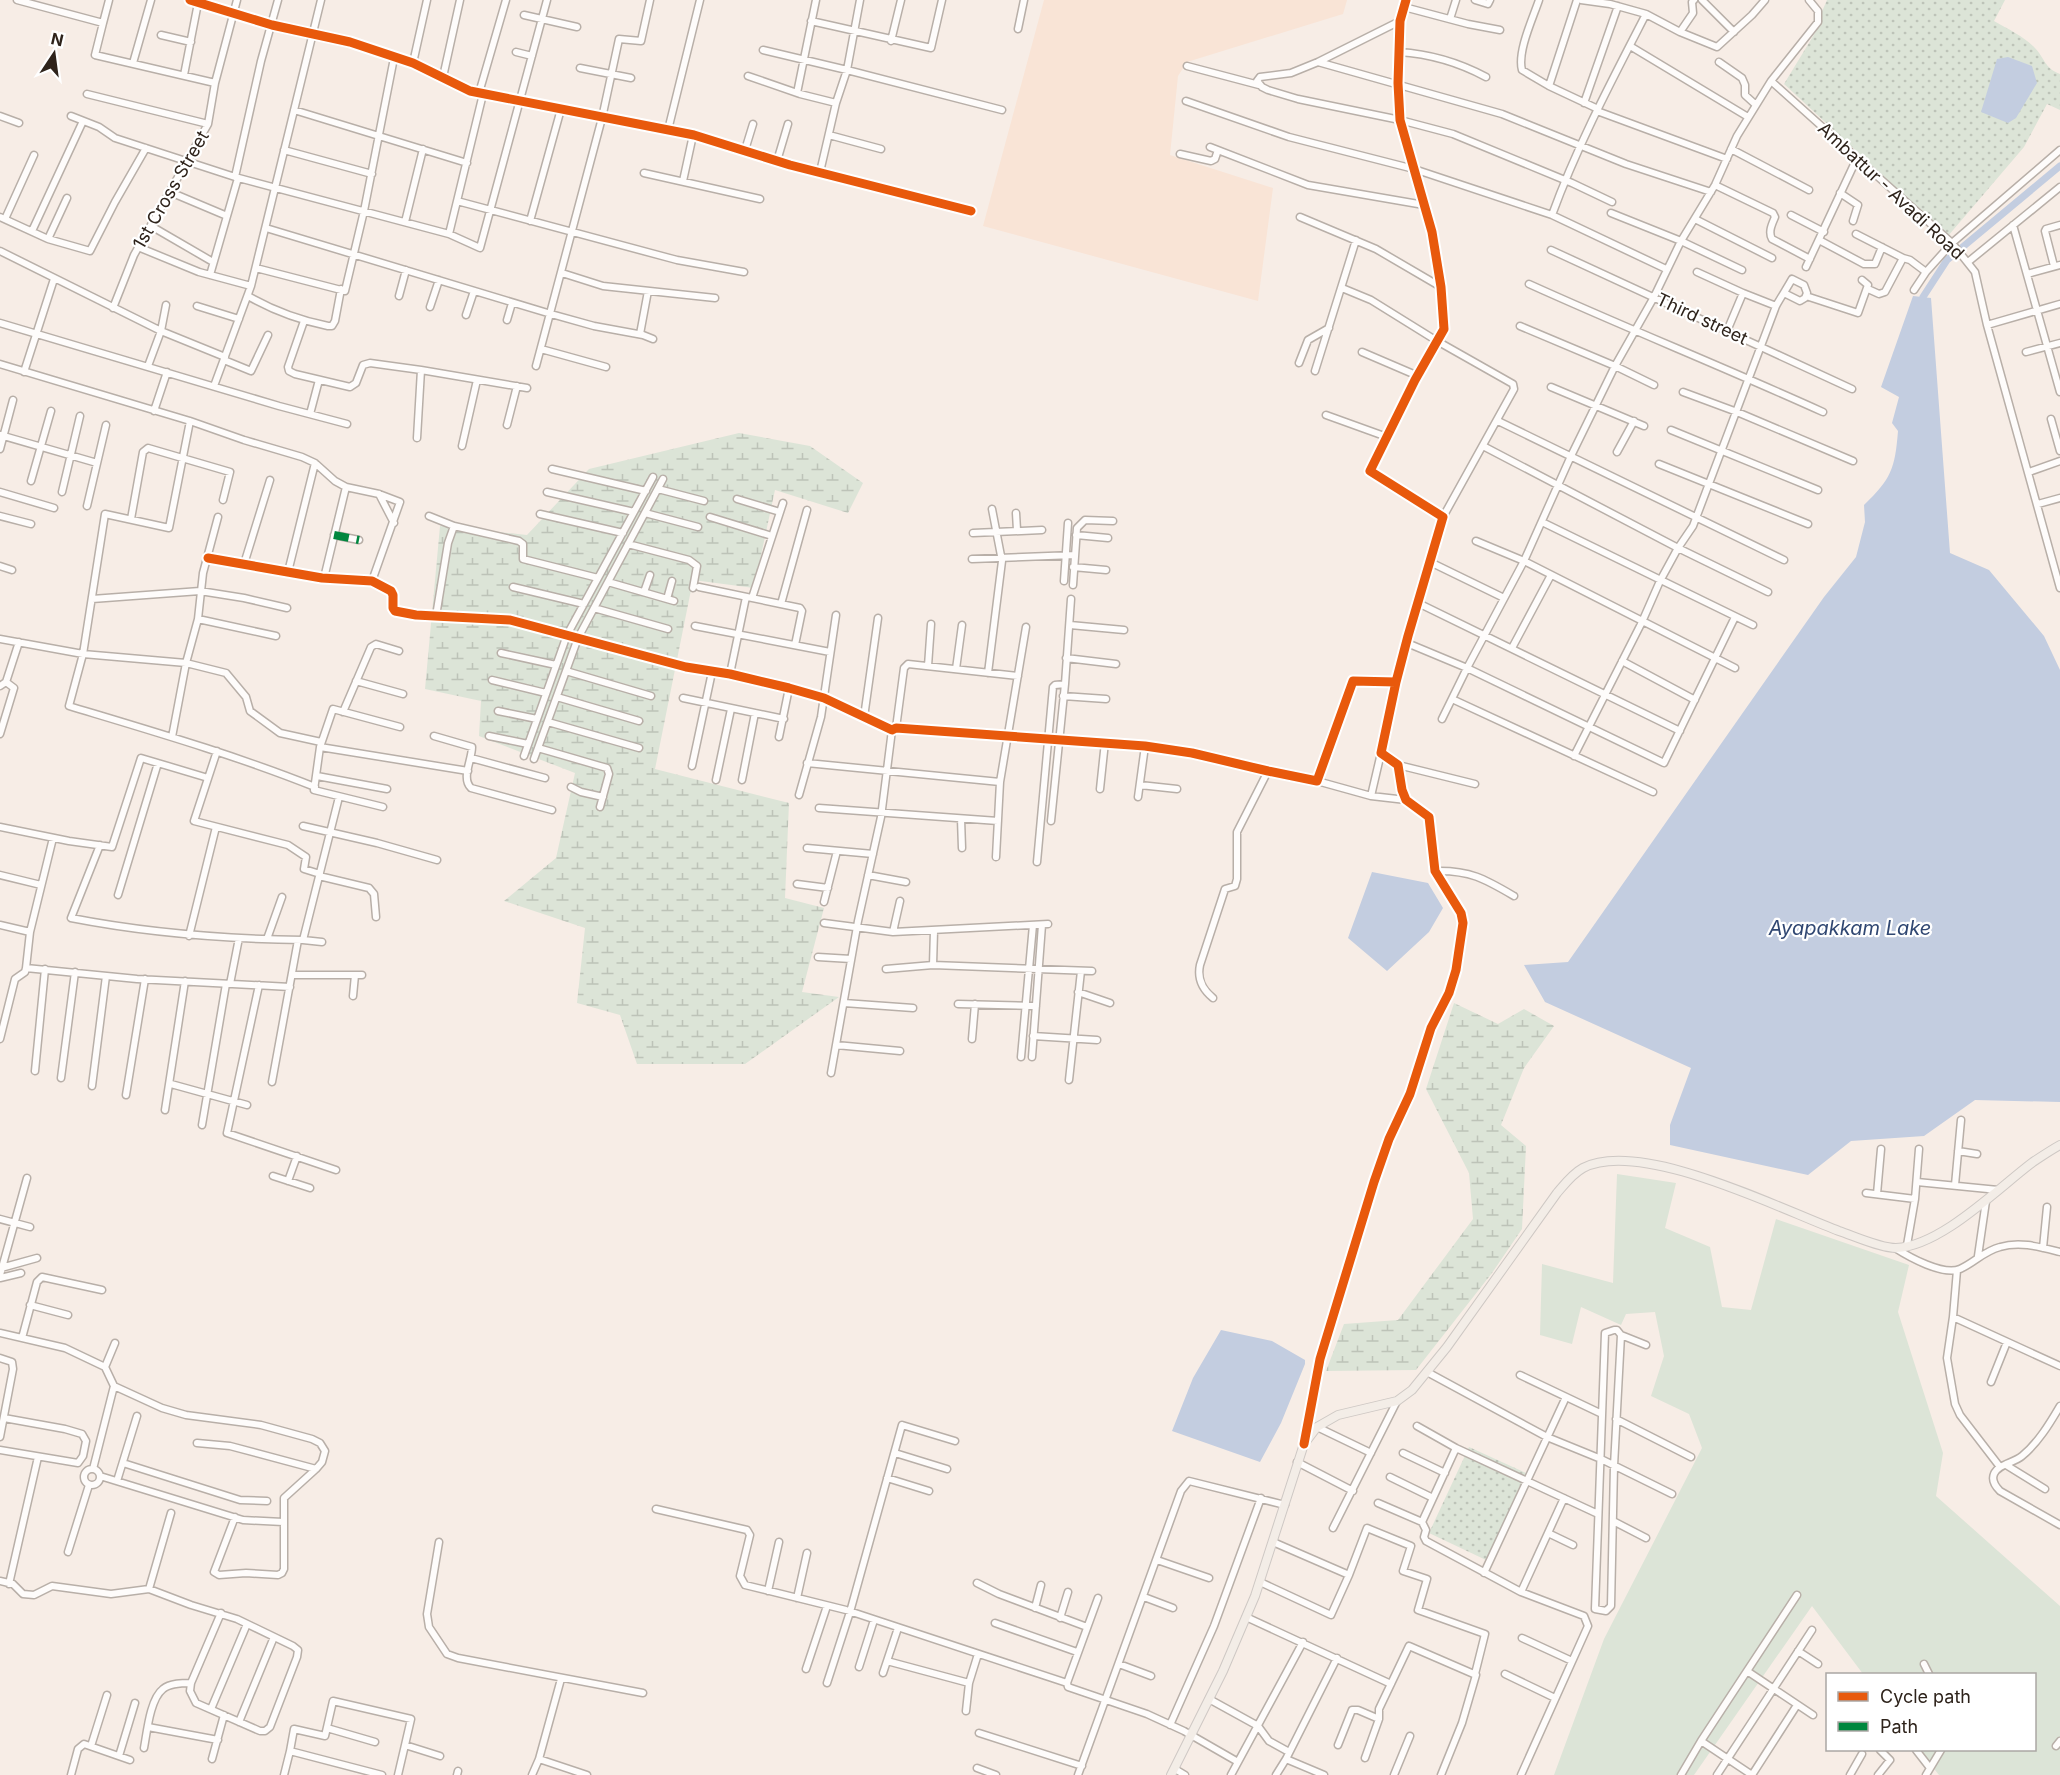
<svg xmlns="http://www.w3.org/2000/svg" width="2060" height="1775" viewBox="0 0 2060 1775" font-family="Inter,sans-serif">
<defs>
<pattern id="wetland-marsh" width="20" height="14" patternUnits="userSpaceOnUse" patternTransform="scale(1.5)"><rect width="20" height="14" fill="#dce4d7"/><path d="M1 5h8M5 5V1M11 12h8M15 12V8" fill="none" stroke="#bdc3b8"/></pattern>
<pattern id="park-dots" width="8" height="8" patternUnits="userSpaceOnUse" patternTransform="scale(1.5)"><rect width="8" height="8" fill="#dce4d7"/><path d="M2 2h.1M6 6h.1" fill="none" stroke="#bdc3b8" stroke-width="1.8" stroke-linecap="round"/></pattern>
</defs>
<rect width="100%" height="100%" fill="#f7ede6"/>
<path fill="#f9e4d6" d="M1044,0H1347L1343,14L1187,62L1178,76L1170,155L1273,188L1258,301L983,226Z"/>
<path fill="#dce4d7" d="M1617,1174L1676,1183L1665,1228L1710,1247L1722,1307L1751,1310L1776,1219L1909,1265L1898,1312L1943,1453L1936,1496L2060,1606V1775H1939L1919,1750H2034V1674H1863L1812,1606L1694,1775H1554L1604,1639L1702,1448L1689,1414L1651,1396L1664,1356L1655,1312L1626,1314L1621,1325L1581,1307L1572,1344L1540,1335L1542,1264L1613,1283Z"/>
<path fill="url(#wetland-marsh)" d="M739,433L810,446L863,483L848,513L775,490L754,588L693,580L655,769L789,803L785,898L824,908L802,992L839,997L745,1064H637L620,1015L577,1003L585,928L504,901L556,858L575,773L479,736L481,701L425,689L440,526L527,535L589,469Z
M1454,1003L1498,1024L1524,1009L1554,1026L1524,1068L1501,1125L1526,1146L1522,1229L1492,1273L1416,1370L1326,1371L1344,1324L1398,1320L1473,1219L1469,1173L1426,1089Z"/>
<path fill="url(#park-dots)" d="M1827,0H2005L1994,21C2008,29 2023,36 2034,47C2045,58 2044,68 2060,74V110L2047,104L2024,147L1948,236L1784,84L1818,28L1820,16Z
M1469,1447L1526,1473L1486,1560L1429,1533Z"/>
<path fill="#c3cde0" d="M2008,57L2032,66L2037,83L2016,118L2008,123L1981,112L1997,59Z
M1913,296L1931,298L1950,553L1989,570L2044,636L2060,670V1102L1975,1100L1924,1136L1851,1141L1808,1175L1670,1145V1125L1691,1068L1545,1002L1524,965L1568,962L1824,597L1856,557L1865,522L1864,505C1891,479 1895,469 1898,431L1892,423L1899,397L1881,387Z
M1372,872L1428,883L1443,908L1429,932L1387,971L1348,938Z
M1221,1330L1272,1341L1305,1360V1364L1281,1423L1260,1462L1172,1431L1193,1378Z"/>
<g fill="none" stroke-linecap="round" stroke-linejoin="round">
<path stroke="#c3cde0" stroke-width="7" d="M1923,297L1947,260L2060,166"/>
<defs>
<path id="minor" d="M17,0L103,23L109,0
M190,0L272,25L350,42L413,63L470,91L694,135L790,165L971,211
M1475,0L1488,4L1490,0
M1539,0C1533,18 1517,52 1522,70L1549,86L1598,109
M1581,0L1610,4L1646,14L1680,32L1717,47L1752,15L1765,0
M1702,0L1734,32
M1809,0L1818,11V22L1771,81L1952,243L1975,272L1987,325L2060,588
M1404,7L1468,24L1500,30
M524,15L577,27
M1450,19L1456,0
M811,21L931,48L942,0
M1400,21L1318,62L1291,73L1260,77L1257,81L1262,87L1268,90L1298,99L1400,120L1453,134L1572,183L1612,202
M103,23L95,55L215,83
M1018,29L1024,0
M1680,32L1693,13L1692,2L1694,0
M161,35L191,42
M891,41L901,0
M1630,46L1748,117
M763,50L847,70L1002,110
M516,52L532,56
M1399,52C1431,54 1458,62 1486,77
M1318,62L1502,114L1626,164L1711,192
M1719,62L1742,78L1745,85V95L1756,105
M133,63L151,0
M413,63L427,0
M1187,66L1259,85
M580,68L631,78
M184,75L198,3
M748,76L800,94L836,103
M443,77L460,0
M1549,86L1577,0
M479,93L506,0
M797,93L816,0
M87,94L208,124
M1186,101L1289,137L1414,169L1552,215C1577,146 1612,80 1646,14
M1584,103L1618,6
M294,110L467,163
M1597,111L1727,159
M0,116L19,123
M71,116L99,127L115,138L235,177L449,234L480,248L547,0
M668,130L700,0
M829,135L881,149
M1210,147L1308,185L1424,205
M1731,149L1809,190
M284,150L372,174
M745,150L753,124
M1180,154L1211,161L1215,159L1218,150
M777,161L788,124
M820,172L836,103L847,70L860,0
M644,173L760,199
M235,177L261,61L278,0
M683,181L693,135
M1715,185L1773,213L1775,217C1772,224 1768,232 1772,239L1810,259
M170,192L227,216
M1840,193L1858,205L1853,221
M457,201L677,260L744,272
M1611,213L1681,241L1742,270
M1552,215L1666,269
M1791,215L1824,232
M0,217L48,239L90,251L115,202L146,148
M1300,217L1376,249L1441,287
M5,219L34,155
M1695,219L1772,258
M530,221L561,109
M405,222L423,149
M2013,225L2060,392
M151,226L213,262
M266,228L551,314L594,326L643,335L653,339
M32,231L83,121
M449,234L483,94
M1856,234L1903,258L1910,260L1926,272
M48,239L67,198
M1819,240L1864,264H1875L1882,247
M138,247L199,272L251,286
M1551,250L1852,389
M0,251L161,331L148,366
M1968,262L2060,187
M2054,266L2045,231L2046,229L2060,225
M1806,267L1857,158
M256,268L345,291L364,211L394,58
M1697,272L1743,293
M562,273L603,286L715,298
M2027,274L2060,265
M210,275L238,178
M1529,284C1626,328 1726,368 1823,412
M1342,288L1371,300L1437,341L1513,384L1514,389L1443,517
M1868,289L1879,294L1885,292L1903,258
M1914,290L1926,272L1952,243L2060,150
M248,296C274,311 299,320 328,326H332L335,321L341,289
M399,296L406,270
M1806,296L1858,313L1868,285L1862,280
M166,305L161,331L225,357
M197,306L239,319
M430,307L439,280
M113,308L134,255L208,124L215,83L237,0
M466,315L474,291
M507,320L512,303
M304,321L288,367L289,371L295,374L350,387L356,383L363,365L370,363L421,370L527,388
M0,323L279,406L347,424
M1987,325L2060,304
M1520,326L1615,366L1654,385
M1727,331L1743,293L1776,306
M640,334L648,291
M541,349L606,367
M1362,352L1418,376
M2026,352L2060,343
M224,360L251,371L268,335
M1299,363L1308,340L1329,328
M0,364L190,421L244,440L302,457L315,463L335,481L346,487L379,494L400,502L372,581
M536,366L602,118L619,39L641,41L650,0
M1315,371L1356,240
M24,372L54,279
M214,386L251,286L321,0
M1551,387L1644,426
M1683,392L1737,412L1853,461
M154,411L167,372
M310,414L319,380
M1326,415L1387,437
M2051,419L2060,451
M190,421L169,528L105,514L83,654L69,706C152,731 235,755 315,787
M1498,421L1784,560
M507,425L517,386
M1671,430L1818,490
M0,435L97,463
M417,438L421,370
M462,446L477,380
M1483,446L1678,548L1768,592
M0,449L13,400
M1617,452L1634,421
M1659,464L1808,524
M552,469L646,491
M2029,472L2060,461
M31,481L51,411
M658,489L704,501
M0,492L54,508
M62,492L80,416
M547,492L634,512
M379,494L394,523
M737,499L780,512
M2038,504L2060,498
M87,506L106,425
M645,513L698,527
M1016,513L1017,530
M540,514L623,533
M0,516L31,524
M429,516L454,526L519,541L523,544V559L598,578
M710,517L772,536
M131,519L143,452L148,448L230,472L223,500
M1542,522L1753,625
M973,533L1042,530
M334,535L359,540
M1076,535L1108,538
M1476,541L1524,561L1735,668
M628,544L689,560L697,566L693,588
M208,558L322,578L372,581L391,591L393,595V608L395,611L416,615L510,620L686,667L730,674L789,688L824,698L892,730L896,728L1145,746L1192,753L1268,771L1317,781L1353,681L1396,682L1408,636L1443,517L1370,471L1415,380L1444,329L1441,287L1432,232L1400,120L1398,83L1400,21L1406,0
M972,559L1074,555
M1430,562L1504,598
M244,564L270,480
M0,566L12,570
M1073,567L1106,570
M288,572L315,463
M324,578L346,487
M1064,581L1068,523
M608,582L674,601
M1073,585L1077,528L1085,520L1113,521
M513,587L584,604
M699,587L800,608L802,611L795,645
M644,592L650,575
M752,598L783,503
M92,599L200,591L244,598L287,608
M667,599L672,581
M1418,603L1680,731
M781,604L807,510
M594,608L668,629
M436,616L448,543L454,526
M198,619L276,636
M1070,625L1124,630
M695,626L830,652
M0,639L83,654L186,663L226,673L246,697L250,711L280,733L321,742
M1407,643L1467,668L1664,763L1735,617
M1512,648L1551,575
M501,653L556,665
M1066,658L1116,664
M1622,661L1695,700
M928,666L931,624
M956,669L962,625
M566,671L651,696
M988,673L1002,561L992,509
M730,674L746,597
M492,680L546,693
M356,681L403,694
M0,686L6,682L19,642
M1063,696L1106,699
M557,697L639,721
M683,698L784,719
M1452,699L1653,792
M498,711L537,719
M343,712L371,647L376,644L399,651
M864,717L878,618
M1442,719L1467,668L1524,561L1571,456L1615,366L1654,297L1681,241L1715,185L1737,136L1771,81
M548,722L639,748
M896,728L904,668L908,664L1018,676
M0,734L14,688L6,682
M434,736L472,747C472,760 461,778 471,788L552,810
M489,736L528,744
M172,737L186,663L198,619L203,573L218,517
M779,737L789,688
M320,747L468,771
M538,748L607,768L609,774L600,807
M217,751L194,821L288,845L306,857L304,869L320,874
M524,756L567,635L653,477
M1574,756L1642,622L1660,581L1678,548L1693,526L1776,306C1781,297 1787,288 1792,279L1804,285L1807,293L1805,298L1800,301L1784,293
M471,758L545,778
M534,759L578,638L663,479
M807,763L1000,782
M1398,765L1475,784
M692,766L712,672
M317,776L387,789
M716,780L731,709
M742,780L755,713
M1317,781L1371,796L1381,753
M1140,785L1177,789
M571,787L581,792L603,797
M1100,789L1105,742
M799,795L821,717L836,615
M1371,796L1406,800
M1138,797L1145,746
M383,807L314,790L320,747L333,709L400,727
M819,808L998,821
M961,819L962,848
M1051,821L1065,684L1071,599
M303,826L377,843L437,860
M0,827L69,841L112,847L141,758L208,778
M53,838L30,932L26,968L137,979L290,987
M100,845L71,918C148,933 225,939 303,940L339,797
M807,848L873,854
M996,857L1000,782L1026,627
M1037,862L1053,687L1055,685L1065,684
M1435,871C1470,870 1485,879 1514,896
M0,875L41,885
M868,875L906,882
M319,876L369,888L374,894L376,917
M797,884L828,888
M118,895L158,763
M824,902L837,851
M824,923L893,932L1048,924
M0,925L30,932
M893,932L900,901
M189,936L216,827
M267,939L282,897
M303,940L322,942
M818,957L851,959
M933,965L934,931
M886,969L933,965L1092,971
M292,975H362
M230,984L239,938
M259,985L227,1133L336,1170
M1078,992L1110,1003
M353,996L355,975
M1213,998C1202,989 1197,979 1200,965L1225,889L1235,886L1237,879V832L1268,771
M844,1003L913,1008
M958,1004L1036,1006
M1033,1036L1097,1040
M0,1039L15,979L25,972L26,968
M972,1039L975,1004
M836,1045L900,1051
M1021,1057L1033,925
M1032,1057L1042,925
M35,1071L45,969
M831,1073L858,921L881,817L892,730
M61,1078L75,972
M1069,1080L1081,971
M272,1082L298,940
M171,1084L247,1105
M92,1086L106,976
M126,1095L145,979
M165,1110L185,981
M202,1125L226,984
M1958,1151L1977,1154
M273,1176L310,1188
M288,1181L297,1156
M1917,1182L1998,1190
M1955,1185L1961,1120
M1866,1193L1915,1199
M1877,1194L1881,1149
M0,1219L30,1227
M1907,1245L1915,1199L1919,1149
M1895,1248C1909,1257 1943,1276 1960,1269C1974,1263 1984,1251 2000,1247C2020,1241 2040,1247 2060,1252
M2043,1248L2047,1207
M1978,1256L1986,1201
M1,1268L37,1258
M1957,1270L1953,1317L2060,1366
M0,1275L27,1178
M0,1278L21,1273
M30,1305L68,1315
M1953,1317L1947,1358L1955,1404L1960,1415L2000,1467
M1614,1330H1617L1621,1335L1614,1466L1611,1606L1606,1611L1595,1609L1605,1333Z
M0,1333L65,1348L105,1367L114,1386L93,1469
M1621,1335L1646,1345
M22,1338L37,1282L42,1277L102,1290
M0,1358L12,1362L13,1369L0,1437
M105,1367L115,1343
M1427,1372L1547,1437L1601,1459L1672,1494
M1520,1375L1602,1414
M1991,1382L2007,1342
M114,1386L162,1408L186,1415L261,1425L312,1439L320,1443L325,1451L322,1462L316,1469L284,1498V1569L282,1573L278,1575L246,1573L219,1575L214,1572L235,1517
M2060,1406C2050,1423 2038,1443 2022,1456C2014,1463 1998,1464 1994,1474C1991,1481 1996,1487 2000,1491L2060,1525
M1616,1419L1691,1457
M1417,1426L1456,1448
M1317,1427L1371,1453
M1305,1441L1320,1359L1374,1182L1389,1139L1410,1094L1431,1028L1449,993L1456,970L1463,923L1461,913L1435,871L1429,817L1406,800L1402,790L1398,765L1381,753L1396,682
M197,1443L230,1446L316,1469
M0,1450L78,1463L83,1456L86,1441L82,1434L65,1429L4,1418
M895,1453L947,1469
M1403,1453L1445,1473
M1297,1462L1353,1491
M123,1463L240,1500L267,1501
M2006,1465L2045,1489
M84 1477a8 8 0 1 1 16 0a8 8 0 1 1-16 0Z
M100,1476L243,1520L283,1522
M1390,1477L1433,1498
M887,1478L929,1491
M117,1481L137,1416
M1378,1503L1422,1522L1456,1448L1598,1514
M656,1509L747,1530L750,1535L740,1576L745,1585L846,1610L1067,1683
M1613,1521L1646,1538
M1422,1522L1426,1530L1424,1537L1426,1541L1521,1592L1584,1616L1588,1626L1521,1775
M1333,1528L1397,1401
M1548,1533L1573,1545
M439,1542L427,1614L429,1627L447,1654L458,1658L643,1693
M1273,1542L1349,1575
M68,1552L89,1485
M1157,1560L1209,1578
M1484,1573L1566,1397
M0,1581L13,1584L23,1594L34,1595L52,1586L111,1594L149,1589L191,1605L237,1619L293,1646L298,1650L297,1657L270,1727L265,1731H260L196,1703L190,1691L191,1683L221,1613
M1260,1582L1331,1615L1349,1575L1367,1528L1411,1546L1403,1571L1427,1579L1418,1610L1485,1634L1475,1674
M977,1583L999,1594L1087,1627
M9,1584L38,1457
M149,1589L171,1513
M768,1591L779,1542
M1521,1592L1564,1498
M1144,1597L1173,1608
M797,1598L807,1553
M1098,1598L1067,1683L1068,1687L1147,1714L1184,1731L1238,1762
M1035,1608L1041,1585
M1246,1617L1391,1684
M1060,1618L1068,1592
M995,1623L1077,1652
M1522,1638L1572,1661
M1798,1651L1818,1664
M887,1661L969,1683
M1119,1664L1151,1676
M1924,1664L1929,1674
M859,1667L874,1620
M806,1669L827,1606
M1747,1671L1797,1595
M883,1673L898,1628
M1505,1674L1555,1698
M827,1683L850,1612L902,1425L955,1441
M1209,1699L1258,1726L1269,1741L1289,1752
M211,1709L247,1624
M966,1711L969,1683L978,1654
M239,1722L274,1637
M1170,1725L1214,1626L1261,1498
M148,1727L218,1740
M327,1728L375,1742
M979,1733L1082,1766
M1338,1745L1352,1710H1358L1379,1719
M91,1746L107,1695
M2056,1746L2060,1741
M144,1748C147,1732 150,1699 163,1689C170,1683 183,1683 191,1683
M1916,1750L1930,1768
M290,1751L294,1729L325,1736L333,1701L411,1719L405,1745
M119,1756L135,1703
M1365,1758L1379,1719V1709L1409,1646L1476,1675L1462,1723L1441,1775
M212,1759L224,1715
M539,1759L587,1775
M1286,1759L1324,1775
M977,1768L996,1775
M1175,1769L1185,1775
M71,1775L78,1749L84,1744L130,1760
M284,1775L290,1751L382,1775
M398,1775L405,1745L440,1756
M457,1775L458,1771
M532,1775L539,1759L561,1679
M1078,1775L1181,1491L1189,1481L1285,1505
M1231,1775L1303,1642
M1276,1775L1286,1759L1337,1658
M1394,1775L1410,1736
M1681,1775L1701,1741
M1717,1775L1812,1630
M1752,1775L1701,1741L1747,1671L1813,1715
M1752,1775L1797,1705
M1850,1775L1862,1754
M1878,1775L1890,1760L1880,1750
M1926,1775L1941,1750"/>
<path id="major" d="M1171,1775L1223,1671L1255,1596L1304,1444L1317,1427L1338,1415L1397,1401L1412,1390L1447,1347L1557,1193C1564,1185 1572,1174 1583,1168C1640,1138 1780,1209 1839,1231C1854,1236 1880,1248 1896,1248C1941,1246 1997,1189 2033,1162C2042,1156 2051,1150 2060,1145"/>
</defs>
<use href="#minor" stroke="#b8afa8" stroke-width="9"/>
<use href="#major" stroke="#cec8c4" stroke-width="10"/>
<use href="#minor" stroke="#fefcfb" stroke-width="6"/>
<use href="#major" stroke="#f3ede7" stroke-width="8"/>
<path stroke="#00873e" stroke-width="8" stroke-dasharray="15 8" stroke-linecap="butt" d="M334,535L359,540"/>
<defs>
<path id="cycleway" d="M190,0L272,25L350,42L413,63L470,91L694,135L790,165L971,211
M208,558L322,578L372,581L391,591L393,595V608L395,611L416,615L510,620L686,667L730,674L789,688L824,698L892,730L896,728L1145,746L1192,753L1268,771L1317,781L1353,681L1396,682L1408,636L1443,517L1370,471L1415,380L1444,329L1441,287L1432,232L1400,120L1398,83L1400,21L1406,0
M1304,1444L1320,1359L1374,1182L1389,1139L1410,1094L1431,1028L1449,993L1456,970L1463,923L1461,913L1435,871L1429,817L1406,800L1402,790L1398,765L1381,753L1396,682"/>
</defs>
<use href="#cycleway" stroke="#fff" stroke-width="13"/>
<use href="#cycleway" stroke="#e8590c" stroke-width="9"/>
</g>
<g text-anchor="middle" stroke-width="4.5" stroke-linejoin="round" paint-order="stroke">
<g font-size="18" fill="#2e231b" stroke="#fff">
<text transform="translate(171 190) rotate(-60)" y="6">1st Cross Street</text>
<text transform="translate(1891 191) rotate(43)" y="6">Ambattur - Avadi Road</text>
<text transform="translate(1702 319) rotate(25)" y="6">Third street</text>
</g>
<g font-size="20" font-style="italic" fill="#304772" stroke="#fff">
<text x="1850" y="935">Ayapakkam Lake</text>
</g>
</g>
<rect x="1826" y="1673" width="210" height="78" fill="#ffffff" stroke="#aba7a4" stroke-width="1.5"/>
<rect x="1838" y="1692" width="30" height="9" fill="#e8590c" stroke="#aba7a4" stroke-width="1.5"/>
<text x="1880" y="1703" font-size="18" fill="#2e231b">Cycle path</text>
<rect x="1838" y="1722" width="30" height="9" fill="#00873e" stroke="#aba7a4" stroke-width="1.5"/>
<text x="1880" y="1733" font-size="18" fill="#2e231b">Path</text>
<g transform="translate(54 54) rotate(13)" stroke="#ffffff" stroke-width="4.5" paint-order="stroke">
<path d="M0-4.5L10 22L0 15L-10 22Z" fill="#2e231b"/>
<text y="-9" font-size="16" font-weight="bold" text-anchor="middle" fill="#2e231b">N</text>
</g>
</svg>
